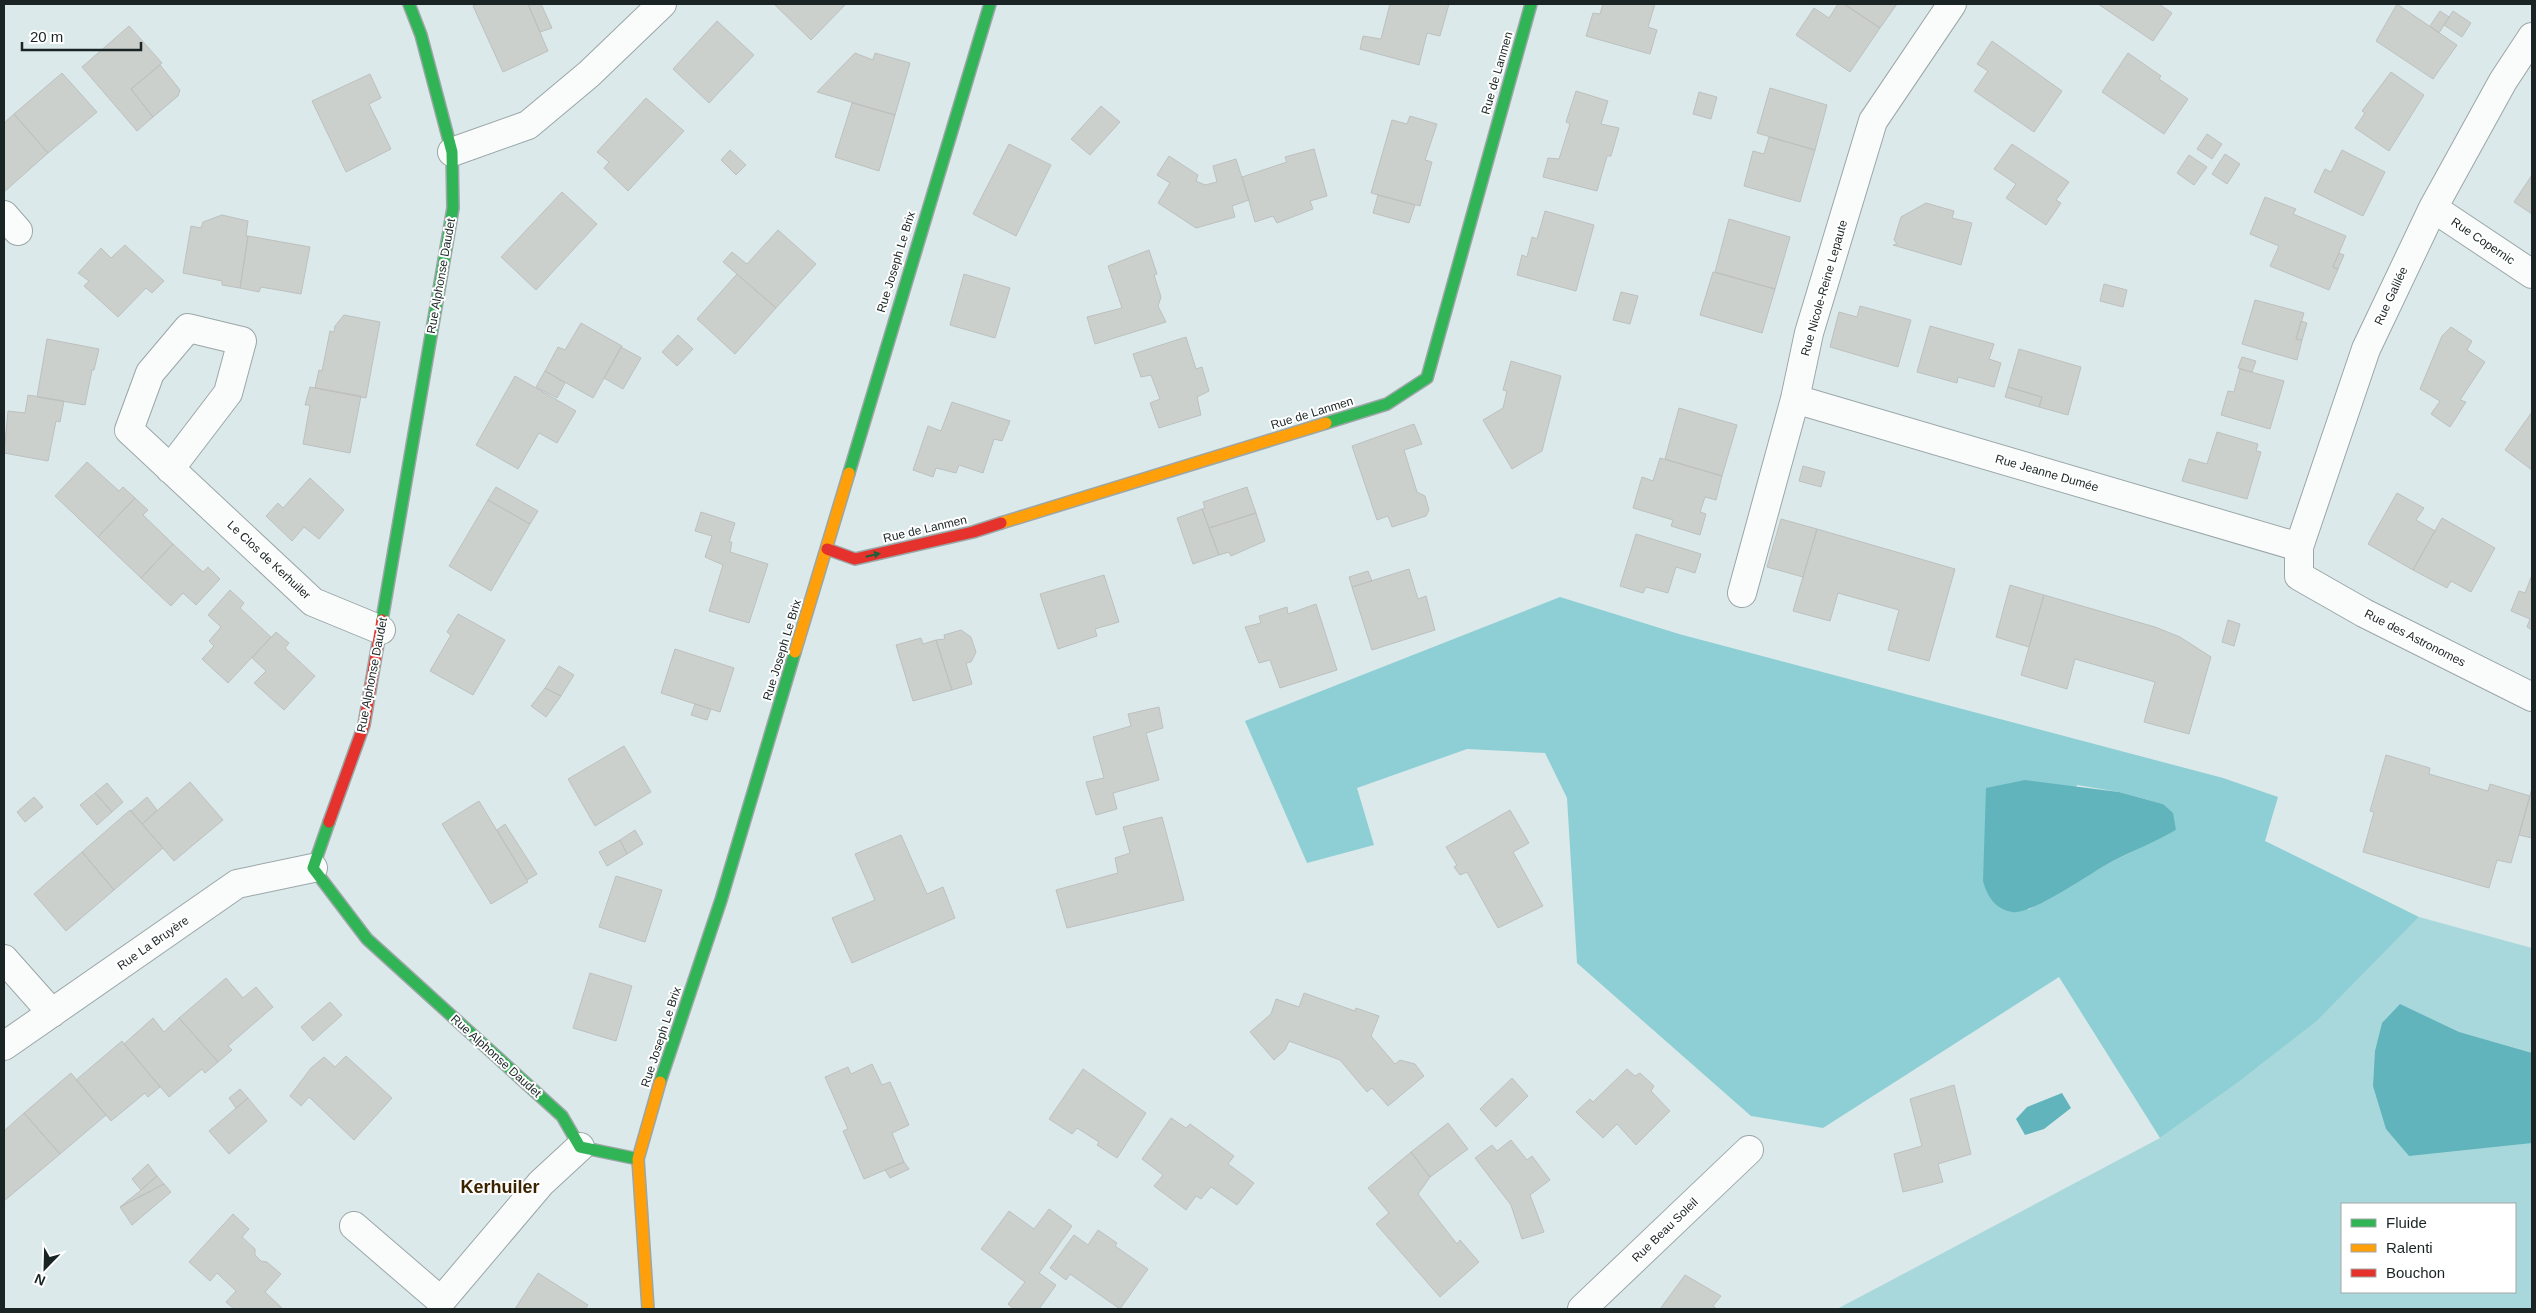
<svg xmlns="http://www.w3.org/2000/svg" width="2536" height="1313" viewBox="0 0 2536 1313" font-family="Arial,sans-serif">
<rect width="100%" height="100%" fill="#dbe9eb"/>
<path fill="#a9d8dc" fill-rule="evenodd" d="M2419,917L2532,948V1309H1837L2160,1138L2240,1081L2317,1021ZM2342,1204H2515V1292H2342Z"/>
<path fill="#8dcfd4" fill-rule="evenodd" d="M1560,597L1679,634L2223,778L2278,797L2265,841L2419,917L2317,1021L2240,1081L2160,1138L2059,977L1823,1128L1751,1116L1577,963L1567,798L1545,753L1467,749L1357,788L1374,845L1307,863L1245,721ZM2077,785L2119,792L2163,804L2176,830L2111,862L2028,910Z"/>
<path fill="#61b4bb" d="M2025,780L2119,792L2163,804L2173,813L2176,830C2155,842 2132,851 2111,862C2092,872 2030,916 2012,912C1995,909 1987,896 1983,881L1986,788Z
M2400,1004L2459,1032L2532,1053V1143L2409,1156L2386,1129L2373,1086L2375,1051L2382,1023Z
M2062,1093L2071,1108L2044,1129L2025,1135L2016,1119L2027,1107Z"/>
<path fill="#ccd0cd" stroke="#bdc0be" d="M478,4H528L548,51L503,72L473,6Z
M528,4H541L552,28L540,32Z
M777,4H846L811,40L775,5Z
M1390,4H1449L1440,36L1427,33L1419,65L1360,49L1363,36L1381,39Z
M1603,4H1655L1648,27L1657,30L1650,54L1586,36L1593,13L1600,14Z
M1838,4H1844L1880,28L1850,72L1796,35L1814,8L1829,18Z
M1844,4H1897L1880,28Z
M2098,4H2159L2172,13L2153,41Z
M2397,4L2457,45L2433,79L2376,41Z
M2440,11L2449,17L2439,33L2430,26Z
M2453,11L2471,23L2462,37L2444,25Z
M717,21L754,55L709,103L673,69Z
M129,26L162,63L131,89L153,117L137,131L82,67Z
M1992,41L2062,91L2034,132L1974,91L1988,71L1977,64Z
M855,53L873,60L875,53L910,63L895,115L817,92Z
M2128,53L2161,76L2159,79L2188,99L2164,134L2102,92Z
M160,65L180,90L178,96L153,117L131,89Z
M2391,72L2424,95L2389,151L2355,128L2365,113L2362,111Z
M62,73L97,112L48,153L14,114Z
M370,74L381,98L369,104L391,149L346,172L312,101Z
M1770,88L1827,105L1815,150L1757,133Z
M1576,91L1608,101L1601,124L1619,128L1611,156H1607L1597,191L1543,177L1548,158L1559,159L1570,124L1566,122Z
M1699,92L1717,97L1711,119L1693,114Z
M646,98L684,131L628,191L604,168L609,162L597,152Z
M852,103L895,115L879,171L835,157Z
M1101,106L1120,122L1090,155L1071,139Z
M14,114L48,153L4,192V123Z
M1410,116L1437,124L1425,160L1432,162L1420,206L1371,193L1392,120L1407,124Z
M2207,134L2222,144L2212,159L2197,149Z
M1769,137L1815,150L1800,202L1744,186L1753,151L1764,154Z
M1009,144L1051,165L1016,236L973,214Z
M2012,144L2069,182L2056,200L2061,203L2046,225L2006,198L2016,184L1994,169Z
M1314,149L1327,196L1310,201L1313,209L1277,223L1273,216L1255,222L1242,177L1287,162L1285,157Z
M730,150L746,165L736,175L721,160Z
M2342,150L2385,172L2363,216L2314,192L2325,169L2331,172Z
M2225,154L2240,164L2227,184L2212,174Z
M2189,155L2207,167L2194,185L2177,173Z
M1169,156L1198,175L1196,181L1205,185L1217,182L1213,166L1236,159L1249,200L1232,206L1235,217L1196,228L1158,203L1170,183L1157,175Z
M2532,175V214L2514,202Z
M562,192L597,224L536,290L501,257Z
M1378,195L1415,205L1409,223L1373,213Z
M2265,197L2296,209L2293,214L2346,236L2333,267L2338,269L2329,290L2270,266L2279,246L2250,234Z
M1926,203L1954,211L1952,218L1972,223L1961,265L1893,245L1897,244L1894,240L1901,217Z
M1545,211L1594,225L1576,291L1517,275L1522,255L1527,257L1532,237L1537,239Z
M222,215L248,221L246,236H248L240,288L222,285V281L183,273L191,226L201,228L203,222Z
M1729,219L1790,237L1775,289L1715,272Z
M778,230L816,264L776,308L723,262L732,252L747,264Z
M248,236L310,247L301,294L261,287L259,292L240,288Z
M125,245L164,281L152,293L146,288L118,317L84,286L89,281L78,273L101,248L111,258Z
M1149,250L1157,274L1154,275L1161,297L1158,306L1166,322L1095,344L1087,317L1122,308L1108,266Z
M2339,253L2344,255L2338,269L2333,267Z
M1713,272L1775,289L1762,333L1700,315Z
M737,274L776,308L735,354L697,319Z
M964,274L1010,288L995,338L950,325Z
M2104,284L2127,290L2123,307L2100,301Z
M1621,292L1638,296L1630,324L1613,320Z
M2255,300L2304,313L2296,339L2302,340L2297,360L2242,344Z
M1860,306L1911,320L1898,367L1830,347L1839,312L1857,317Z
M344,315L380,322L366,398L315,388L319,370L322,371L330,331L334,332L335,326Z
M2301,321L2307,323L2302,340L2296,339Z
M581,323L622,346L593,398L545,371L558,347L565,350Z
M1930,326L1994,344L1989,359L2001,363L1994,387L1958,377L1957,383L1917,372Z
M2451,327L2472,341L2467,350L2485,362L2460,400L2466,402L2450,427L2431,414L2440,401L2420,389L2442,336Z
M678,335L693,349L677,366L662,352Z
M1186,337L1196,369L1202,367L1209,391L1197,397L1201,415L1159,428L1150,403L1160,399L1151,375L1141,377L1133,354Z
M47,339L99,349L94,370H92L85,405L37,397Z
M621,347L641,358L623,389L604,378Z
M2019,349L2081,367L2068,415L2039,407L2042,397L2008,387Z
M2242,357L2256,361L2252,372L2238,368Z
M1511,361L1561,376L1542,451L1512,469L1483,420L1503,408L1507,391L1503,390Z
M2240,369L2284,381L2270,429L2221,415L2228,391L2234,392Z
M545,371L565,383L557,398L536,387Z
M515,376L576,411L557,443L539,433L518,469L476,445Z
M310,387L361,396L350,453L303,444L310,405H305Z
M2008,387L2042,397L2039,407L2005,397Z
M28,395L64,401L60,422L56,421L48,461L4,453L8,411L25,413Z
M952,402L1010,421L1002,441L994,439L983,473L959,465L956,473L936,468L933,477L913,470L928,426L941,431Z
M1679,408L1737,425L1722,476L1665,459Z
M2532,412V470L2505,450Z
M1414,424L1422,444L1404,450L1417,492L1425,496L1429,510L1426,516L1392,527L1388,516L1377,520L1352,446Z
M2217,432L2258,444L2256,451L2261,452L2247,499L2182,481L2189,459L2207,464Z
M1660,458L1722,476L1716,500L1705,497L1700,512L1706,514L1700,535L1671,526L1673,520L1633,508L1642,477L1653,481Z
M87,462L119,491L123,487L135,498L98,537L55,496Z
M1803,466L1825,472L1821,487L1799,481Z
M310,478L344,510L319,539L304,527L292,541L266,516L278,503L283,508Z
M496,487L538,511L530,524L488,500Z
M1247,487L1256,513L1209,528L1202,509L1205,508L1203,502Z
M2397,493L2424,508L2416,520L2435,531L2413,570L2368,544Z
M135,498L148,510L143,515L173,544L141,578L98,537Z
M488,500L530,524L491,591L449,566Z
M1202,509L1219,555L1193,564L1177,518Z
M701,512L735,523L729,542H732L730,552L768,564L749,623L709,611L723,565L705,557L712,536L695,531Z
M1256,513L1265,541L1231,556L1229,552L1219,555L1209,528Z
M2442,518L2495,548L2471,592L2451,581L2447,588L2413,570Z
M1781,519L1817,529L1803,577L1767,567Z
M1817,529L1955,569L1929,661L1888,650L1899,610L1838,593L1830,621L1793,611Z
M1636,534L1701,554L1695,573L1676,567L1668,593L1646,587L1643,593L1620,586Z
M173,544L203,572L208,567L220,579L196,605L183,593L171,606L141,578Z
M1409,569L1418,599L1426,596L1435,630L1372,650L1352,587Z
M1368,571L1372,581L1352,587L1349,577Z
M1104,575L1119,622L1095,629L1097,636L1058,649L1040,594Z
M2532,575V630L2527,627L2530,619L2511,611L2519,591L2525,593Z
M2010,585L2044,595L2029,647L1996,637Z
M230,590L244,603L240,608L271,637L228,683L202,659L214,646L209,641L221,627L208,615Z
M2044,595L2155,627L2180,637L2211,657L2189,734L2144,722L2155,682L2075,659L2067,689L2021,675Z
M1316,604L1337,670L1280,688L1270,660L1259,663L1245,627L1261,623L1259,616L1287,607L1288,614Z
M458,614L505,640L473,695L430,671L451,635L447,632Z
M2228,620L2240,624L2234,646L2222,642Z
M961,630L971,637L976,652L971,662L966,663L972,684L952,690L936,640L945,639L944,635Z
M276,632L289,643L285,648L315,676L284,710L254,683L266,671L252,658Z
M921,638L923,644L936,640L952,690L913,701L896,645Z
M675,649L734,668L720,712L661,693Z
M559,666L574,675L561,696L545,688Z
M545,688L561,696L546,717L531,706Z
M695,704L711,709L707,720L691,715Z
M1159,707L1163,728L1146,733L1159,780L1113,793L1117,809L1096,815L1086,782L1104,778L1093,737L1131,726L1128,714Z
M624,746L651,792L595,826L568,779Z
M2386,755L2430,768L2429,774L2488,791L2490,784L2530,796L2511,863L2497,860L2489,888L2363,852L2374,812L2370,811Z
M190,782L223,820L174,861L142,824Z
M107,783L123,802L112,812L95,793Z
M2532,788V838L2519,835Z
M95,793L112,812L97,825L80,805Z
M34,797L43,807L25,822L17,812Z
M147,797L157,810L142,824L131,811Z
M479,801L528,882L491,904L442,824Z
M130,810L163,848L114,890L82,852Z
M1510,810L1529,843L1513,852L1543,906L1498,928L1467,872L1460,875L1454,867L1457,865L1446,847Z
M1162,817L1184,900L1067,928L1056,890L1118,873L1115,858L1130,853L1123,827Z
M505,824L537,874L527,880L497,830Z
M635,830L643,844L627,854L620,840Z
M901,835L927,894L943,887L955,918L852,963L832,918L875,900L855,854Z
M620,840L627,854L607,866L599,852Z
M82,852L114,890L66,931L34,894Z
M616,876L662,890L645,942L599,927Z
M590,973L632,986L616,1041L573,1028Z
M226,978L243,998L256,987L273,1007L228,1046L232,1050L218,1062L179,1018Z
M1304,993L1355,1011L1356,1008L1379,1016L1371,1036L1395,1064L1400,1060L1415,1064L1424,1076L1388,1106L1372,1088L1367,1092L1340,1060L1289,1041L1285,1050L1274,1060L1250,1032L1271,1014L1276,999L1299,1007Z
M330,1002L342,1015L313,1041L301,1027Z
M153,1018L164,1032L179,1018L218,1062L205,1073L202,1069L169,1097L124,1044Z
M122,1041L160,1087L148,1097L145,1093L111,1121L76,1080Z
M346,1056L392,1098L354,1140L309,1097L301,1106L290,1096L311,1068L324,1057L335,1067Z
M872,1064L882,1085L890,1082L909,1125L892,1133L904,1162L864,1179L843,1131L848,1129L825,1077L848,1067L851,1074Z
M1083,1069L1146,1113L1117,1158L1097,1145L1099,1142L1077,1128L1072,1134L1049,1119Z
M1627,1069L1635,1076L1640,1073L1654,1086L1651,1091L1670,1111L1636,1145L1617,1124L1603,1138L1576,1112L1590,1099L1593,1102Z
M71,1073L106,1115L60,1154L24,1113Z
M1512,1078L1528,1096L1496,1127L1480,1109Z
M1954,1085L1971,1154L1938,1164L1943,1182L1903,1192L1894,1154L1922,1146L1910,1099Z
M240,1089L248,1098L236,1108L229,1098Z
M248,1098L267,1121L229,1154L209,1131Z
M24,1113L60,1154L4,1201V1131Z
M1171,1118L1186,1128L1190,1124L1234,1156L1228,1164L1254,1183L1237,1205L1211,1187L1201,1199L1196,1196L1186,1210L1154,1186L1163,1175L1142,1159Z
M1448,1123L1468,1149L1430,1177L1411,1152Z
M1511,1140L1527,1160L1532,1156L1550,1180L1530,1195L1544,1232L1522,1239L1511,1205L1475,1158L1492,1145L1497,1151Z
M1411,1152L1430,1177L1418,1194L1457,1244L1460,1240L1479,1262L1440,1297L1376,1224L1389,1213L1368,1188Z
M904,1162L909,1169L890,1178L885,1170Z
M148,1164L157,1176L141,1190L132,1179Z
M157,1176L164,1184L120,1207L141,1190Z
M164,1184L171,1192L132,1225L120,1207Z
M1049,1209L1072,1226L1039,1273L1056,1285L1039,1309H1014L1008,1304L1025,1282L981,1249L1009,1211L1034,1229Z
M233,1214L249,1229L242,1237L255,1249V1255L261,1261L267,1262L281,1274L265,1292L283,1309H234L226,1302L236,1291L217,1273L210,1281L189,1262Z
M1098,1230L1117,1243L1115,1246L1148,1269L1120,1309L1070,1274L1066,1280L1050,1268L1074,1235L1088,1245Z
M538,1273L588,1305L585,1309H515Z
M1685,1275L1721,1296L1713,1306L1717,1309H1660Z"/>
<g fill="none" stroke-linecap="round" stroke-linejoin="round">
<defs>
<path id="street" d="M2532,37L2503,81L2433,208L2366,349L2299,547V576L2364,613L2532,697
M452,152L528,125L589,74L662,4
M2433,208L2532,274
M4,215L18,231
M1795,399L2299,547
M170,469L228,393L242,341L188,328L150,373L129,430L313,602L381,630
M1742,593L1795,399L1809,333L1873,121L1952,4
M4,959L52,1013
M4,1046L237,884L313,868
M354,1226L441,1301L541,1183L580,1147
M1582,1309L1749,1150"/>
<path id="fast" d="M1326,423L1387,404L1427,378L1531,4
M849,473L990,4
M382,620L453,208L452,152L421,35L409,4
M329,822L313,868L367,939L562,1116L580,1147L638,1159
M660,1082L721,900L795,652"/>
<path id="slow" d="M1001,523L1326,423
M795,652L849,473
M648,1309L638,1159L660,1082"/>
<path id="jam" d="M827,549L855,559L973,532L1001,523
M329,822L364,725L382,620"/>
</defs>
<use href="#street" stroke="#9ba6a7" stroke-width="30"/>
<use href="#fast" stroke="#9ba6a7" stroke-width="14"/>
<use href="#slow" stroke="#9ba6a7" stroke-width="14"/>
<use href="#jam" stroke="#9ba6a7" stroke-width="14"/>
<use href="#street" stroke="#fafcfc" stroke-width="28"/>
<use href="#fast" stroke="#30b455" stroke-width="11"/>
<use href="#slow" stroke="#ff9f0a" stroke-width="11"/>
<use href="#jam" stroke="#e5322d" stroke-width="11"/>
</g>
<defs><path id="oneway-solid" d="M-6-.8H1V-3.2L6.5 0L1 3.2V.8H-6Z" transform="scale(1.25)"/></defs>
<use fill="#235e38" href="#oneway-solid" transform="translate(873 555) rotate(-13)"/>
<g text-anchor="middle" stroke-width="4" stroke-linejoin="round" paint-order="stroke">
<g font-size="12" fill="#1a2424" stroke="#fff">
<text transform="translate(1497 73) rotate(-74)" y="4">Rue de Lanmen</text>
<text transform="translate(2483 241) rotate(34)" y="4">Rue Copernic</text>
<text transform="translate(896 262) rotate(-73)" y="4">Rue Joseph Le Brix</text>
<text transform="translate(441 276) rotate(-80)" y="4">Rue Alphonse Daudet</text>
<text transform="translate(1824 288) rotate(-74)" y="4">Rue Nicole-Reine Lepaute</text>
<text transform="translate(2391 296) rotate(-65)" y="4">Rue Galilée</text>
<text transform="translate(1312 413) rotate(-17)" y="4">Rue de Lanmen</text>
<text transform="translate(2047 473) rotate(16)" y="4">Rue Jeanne Dumée</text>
<text transform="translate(925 529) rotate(-13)" y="4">Rue de Lanmen</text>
<text transform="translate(269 560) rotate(43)" y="4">Le Clos de Kerhuiler</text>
<text transform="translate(2415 638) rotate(27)" y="4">Rue des Astronomes</text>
<text transform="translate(782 650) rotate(-73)" y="4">Rue Joseph Le Brix</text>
<text transform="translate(372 675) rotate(-79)" y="4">Rue Alphonse Daudet</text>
<text transform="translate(153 943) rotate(-35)" y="4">Rue La Bruyère</text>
<text transform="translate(661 1037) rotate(-72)" y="4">Rue Joseph Le Brix</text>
<text transform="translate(496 1056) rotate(42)" y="4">Rue Alphonse Daudet</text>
<text transform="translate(1665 1230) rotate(-44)" y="4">Rue Beau Soleil</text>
</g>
<g font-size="18" font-weight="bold" fill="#3b2400" stroke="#fff">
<text x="500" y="1193">Kerhuiler</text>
</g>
</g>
<rect width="2536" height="1313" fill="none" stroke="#1a2424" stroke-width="10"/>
<rect x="2341" y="1203" width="175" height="90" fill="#ffffff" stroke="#a3a7a7"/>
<rect x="2351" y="1219" width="25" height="8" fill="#30b455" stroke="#a3a7a7"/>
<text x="2386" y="1228" font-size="15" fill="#1a2424">Fluide</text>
<rect x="2351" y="1244" width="25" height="8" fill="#ff9f0a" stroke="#a3a7a7"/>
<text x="2386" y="1253" font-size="15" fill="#1a2424">Ralenti</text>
<rect x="2351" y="1269" width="25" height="8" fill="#e5322d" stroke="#a3a7a7"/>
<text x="2386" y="1278" font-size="15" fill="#1a2424">Bouchon</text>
<g transform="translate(45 1268) rotate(203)" stroke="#ffffff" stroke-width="4" paint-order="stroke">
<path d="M0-4L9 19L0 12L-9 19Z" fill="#1a2424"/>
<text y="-8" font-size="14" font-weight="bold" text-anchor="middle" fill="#1a2424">N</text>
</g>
<path d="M22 42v8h119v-8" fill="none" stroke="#1a2424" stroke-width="2.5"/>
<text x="30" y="42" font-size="15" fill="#1a2424" stroke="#ffffff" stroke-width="4" paint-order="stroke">20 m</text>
</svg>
